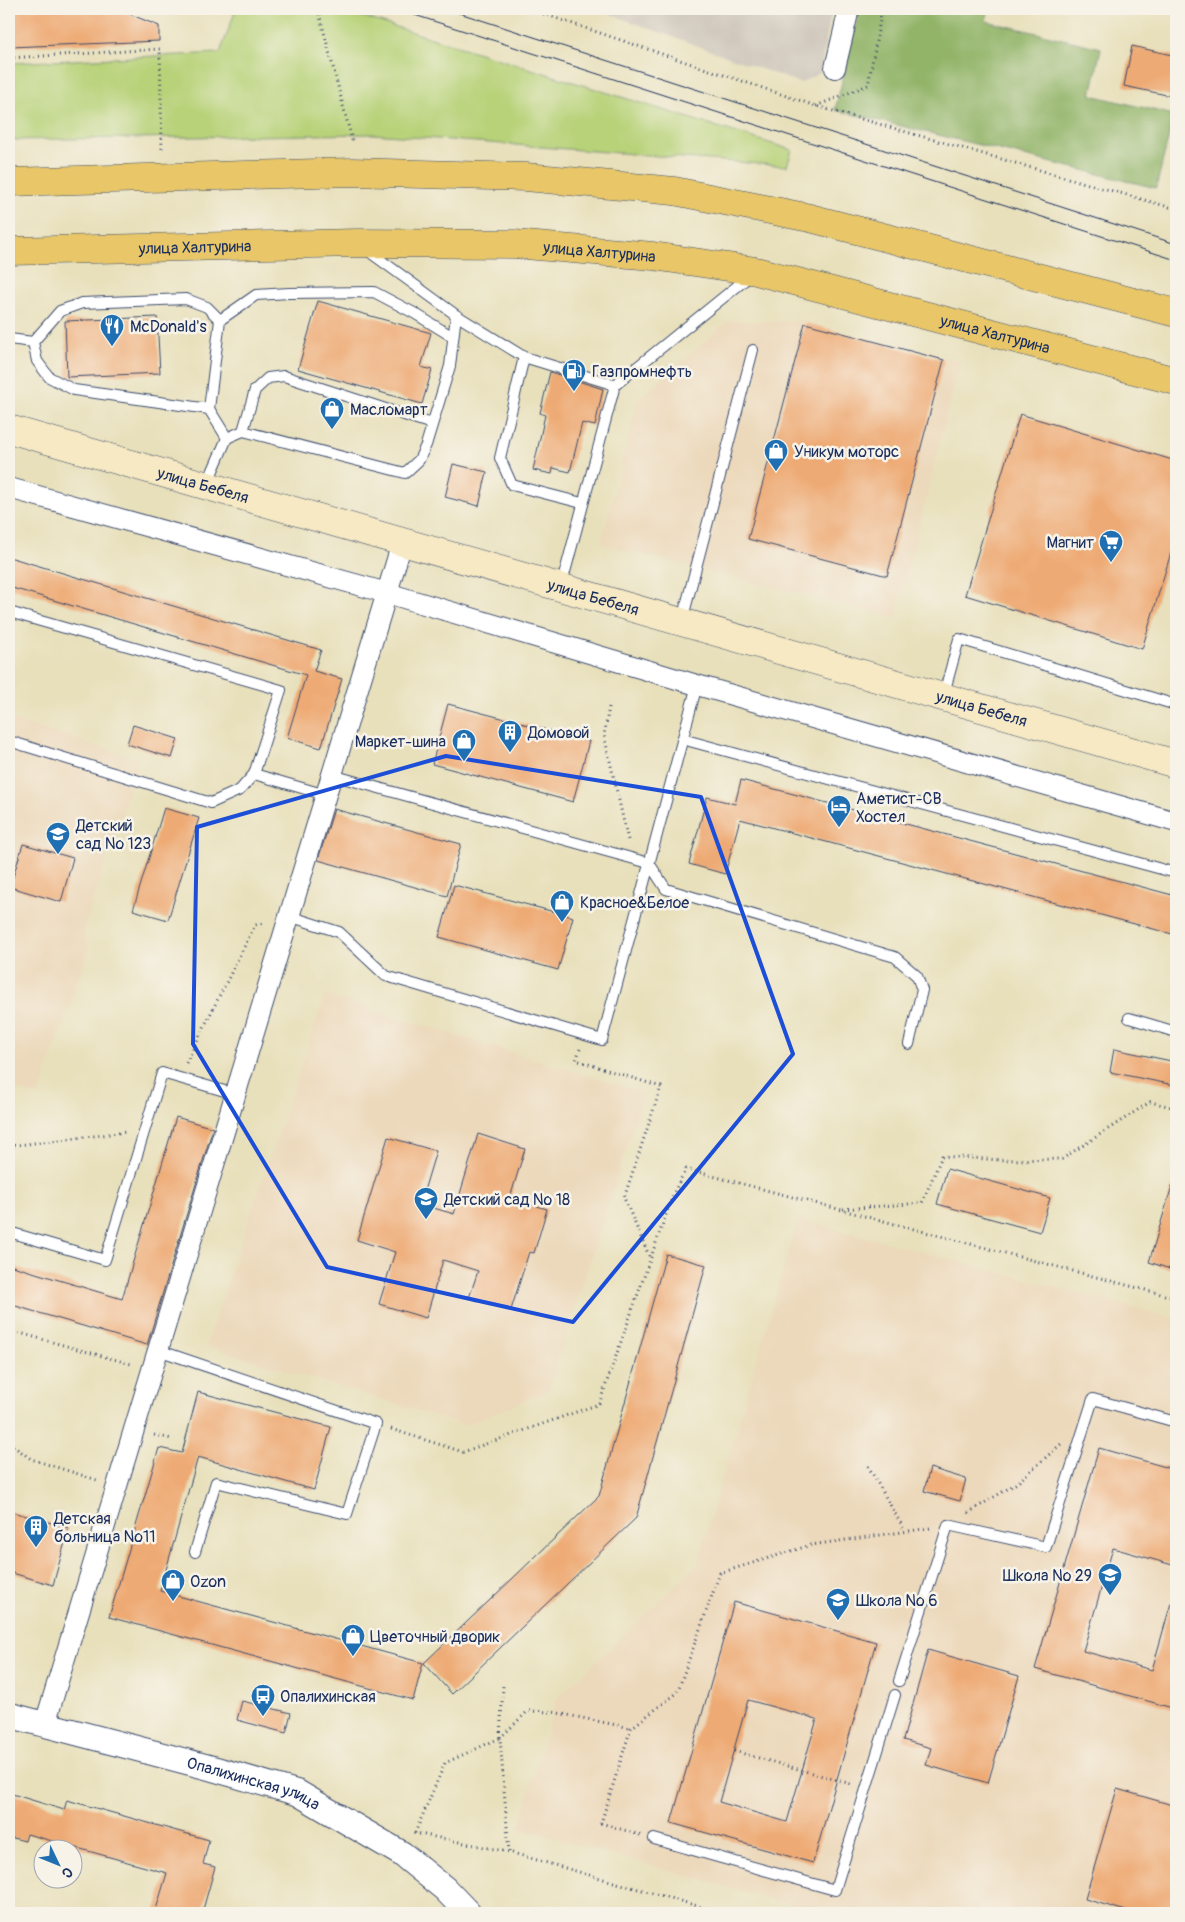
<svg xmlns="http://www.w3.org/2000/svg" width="1185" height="1922" viewBox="0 0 1185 1922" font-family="Pangolin,sans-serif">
<rect width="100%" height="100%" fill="#f7f3e8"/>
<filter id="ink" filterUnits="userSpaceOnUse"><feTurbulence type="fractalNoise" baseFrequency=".02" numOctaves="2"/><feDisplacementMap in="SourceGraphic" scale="10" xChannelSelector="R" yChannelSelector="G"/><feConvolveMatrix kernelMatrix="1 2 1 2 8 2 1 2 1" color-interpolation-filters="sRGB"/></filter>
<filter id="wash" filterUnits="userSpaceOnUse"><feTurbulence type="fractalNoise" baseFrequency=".0096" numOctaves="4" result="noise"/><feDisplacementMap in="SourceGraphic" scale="20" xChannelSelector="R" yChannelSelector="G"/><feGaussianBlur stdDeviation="1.12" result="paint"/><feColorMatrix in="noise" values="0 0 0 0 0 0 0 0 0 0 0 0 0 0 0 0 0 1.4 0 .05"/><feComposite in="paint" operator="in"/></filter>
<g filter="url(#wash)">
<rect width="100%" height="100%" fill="#e8e0bb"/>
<path fill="#ecd8ba" d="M728,321H800L960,361L896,618L601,544L638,400Z
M9,719L139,759L83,931L89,948L38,1096L9,1087Z
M325,995L644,1093L548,1391L465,1425L206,1346Z
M798,1219L1176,1319V1913H819L519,1828L556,1700L697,1565Z"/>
<path fill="#cbc3b8" d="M596,9H832L820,73L800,83Z"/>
<path fill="#b7d278" stroke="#69806b" d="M236,9H338L792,150L787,166L373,134L9,140V63L220,53Z"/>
<path fill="#91b468" stroke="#567263" d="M860,9H989L986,21L1101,48L1091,95L1174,115L1156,188L835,110Z"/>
<g id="blocks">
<path fill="#eeaa74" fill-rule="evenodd" d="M9,9H117L159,26V41L9,47Z
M1132,46L1176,56V97L1124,86Z
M318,301L431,333L421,367L432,370L422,404L298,369Z
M157,317L160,373L67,377L65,321Z
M805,323L944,360L887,576L748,539Z
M550,372L603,389L595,426L582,423L570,472L553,468L552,474L533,470L545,415L540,413Z
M1020,414L1176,461V536L1142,649L965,595Z
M453,464L487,472L479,506L445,497Z
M9,557L321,650L314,671L342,679L321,748L287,738L306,675L9,587Z
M448,704L589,741L573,802L432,764Z
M133,725L178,739L172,758L127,744Z
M741,780L1176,896V935L740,819L725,874L689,864L707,797L735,804Z
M164,808L199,818L168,920L133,910Z
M334,809L461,844L447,896L318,860Z
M23,844L73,858L61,902L10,887Z
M454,885L573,917L558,970L439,937Z
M1114,1049L1176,1062L1174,1085L1110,1072Z
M176,1117L213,1128L147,1345L9,1304V1265L122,1299Z
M478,1134L525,1149L510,1198L547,1209L534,1253L529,1252L511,1310L469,1298L478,1271L443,1260L426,1318L379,1304L395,1252L357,1240L388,1137L436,1151L420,1204L454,1214Z
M947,1169L1050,1198L1040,1232L937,1204Z
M1172,1186L1176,1187V1271L1149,1262Z
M666,1254L706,1265L636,1518L452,1694L424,1663L599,1496Z
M198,1392L331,1427L314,1490L198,1457L160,1591L423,1663L413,1700L109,1617L159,1448L182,1453Z
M1099,1448L1176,1470V1566L1113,1548L1083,1651L1152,1670L1171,1603L1176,1604V1709L1035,1669Z
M930,1468L966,1479L960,1501L924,1491Z
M9,1511L69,1528L53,1585L9,1572Z
M734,1602L876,1642L813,1863L671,1823ZM748,1700L817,1719L787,1822L719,1802Z
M928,1650L1019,1676L988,1783L926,1765L931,1748L903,1740Z
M242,1701L291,1713L286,1733L237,1720Z
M1117,1789L1176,1806V1913H1133L1085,1899Z
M9,1793L64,1810L67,1800L209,1840L203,1864L215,1867L202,1913H155L167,1873L27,1834L25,1841L9,1837Z"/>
</g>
</g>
<g filter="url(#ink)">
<use href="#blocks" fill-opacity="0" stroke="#3a4a6c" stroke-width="1"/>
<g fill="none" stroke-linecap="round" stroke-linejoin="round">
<defs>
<path id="service" d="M364,248L456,315L524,357L615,385L751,275
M9,339L33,342
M33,342L60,311L82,303L186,299L207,307L220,320
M33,342L37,361L49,377L74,390L209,409
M524,357L500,458L512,485L582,503
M243,431L255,390L268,378L284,376L432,424
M227,438L209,409L220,320L256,295L289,293L374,292L414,313L453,337
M207,484L227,438L243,431L405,473L419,460L426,445L450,366L456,315
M561,587L615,385
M9,612L281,690L254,774L326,795
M682,621L753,350
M943,697L959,639L1176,705
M682,739L1176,873
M9,741L211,803L240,790L254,774
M332,775L649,863L666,889L895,957L917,976L922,990L909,1044
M289,916L339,932L386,976L602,1040L697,685
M1129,1018L1176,1032
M9,1232L105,1260L162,1073L235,1094
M158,1350L376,1424L347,1514L216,1482L195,1552
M899,1681L948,1525L1046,1547L1093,1399L1176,1422
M654,1839L835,1890L895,1695"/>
<path id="minor" d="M835,68L849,9
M9,488L387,593L697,685L1176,822
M45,1724L402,543"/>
<g id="tertiary">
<path id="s1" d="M9,1715L211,1768L298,1793L402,1854L445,1889L468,1913"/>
</g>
<g id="secondary">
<path id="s2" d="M9,429L1176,764"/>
</g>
<g id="primary">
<path d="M9,182L352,172L526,177L674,191L810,218L1176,313"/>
<path id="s3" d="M9,251L357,243L514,244L653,256L756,271L1176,381"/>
</g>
</defs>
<use href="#service" stroke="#3a4a6c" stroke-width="12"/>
<use href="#minor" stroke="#3a4a6c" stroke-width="22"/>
<use href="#tertiary" stroke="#3a4a6c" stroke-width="27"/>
<use href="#secondary" stroke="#3a4a6c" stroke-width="29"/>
<use href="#primary" stroke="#3a4a6c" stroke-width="29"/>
<path stroke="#3a4a6c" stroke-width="3" stroke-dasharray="1 4" stroke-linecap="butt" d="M318,9L353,144
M529,9L816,106L1176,209
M9,58L160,49L162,152
M816,106L868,85L882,9
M609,707L604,735L628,840
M580,1049L576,1060L661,1087L624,1198L650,1258
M186,1063L255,925L264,923
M9,1146L127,1132
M843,1209L922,1203L942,1156L1001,1160L1062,1159L1150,1102L1176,1108
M9,1330L131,1364
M391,1429L463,1452L599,1404L674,1192L686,1169L1176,1298
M154,1435L172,1439
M9,1443L31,1459L97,1480
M868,1466L905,1531
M968,1513L1017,1483L1061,1444
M500,1737L503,1686
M500,1738L528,1711L553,1712L631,1728
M734,1751L851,1784
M640,1835L601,1823L631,1728L677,1693L720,1573L811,1545L930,1528
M509,1852L500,1738L445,1763L415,1833L509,1852L722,1913"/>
<use href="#service" stroke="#fff" stroke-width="10"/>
<use href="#minor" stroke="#fff" stroke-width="20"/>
<use href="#tertiary" stroke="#fff" stroke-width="25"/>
<use href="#secondary" stroke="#f6e9c3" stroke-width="28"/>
<use href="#primary" stroke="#e9c769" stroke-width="28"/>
<path stroke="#1b2f5e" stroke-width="1" d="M396,9L1176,260
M447,9L1176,244"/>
</g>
</g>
<path fill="none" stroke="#1d4ed8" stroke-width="4" stroke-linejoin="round" d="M446,756L701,797L793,1054L573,1322L327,1267L193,1044L197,827Z"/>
<defs>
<symbol id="restaurant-pin" viewBox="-11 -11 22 30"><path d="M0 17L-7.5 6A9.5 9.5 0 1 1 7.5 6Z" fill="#1f6fb2" stroke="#f7f3e8"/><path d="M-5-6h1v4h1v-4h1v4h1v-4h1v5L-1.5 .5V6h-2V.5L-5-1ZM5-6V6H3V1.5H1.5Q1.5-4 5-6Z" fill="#fff"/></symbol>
<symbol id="fuel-pin" viewBox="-11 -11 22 30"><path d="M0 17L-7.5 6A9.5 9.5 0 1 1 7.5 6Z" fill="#1f6fb2" stroke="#f7f3e8"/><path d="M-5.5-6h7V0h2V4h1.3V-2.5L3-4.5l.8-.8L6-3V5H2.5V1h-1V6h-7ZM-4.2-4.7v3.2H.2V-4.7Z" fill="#fff"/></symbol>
<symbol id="shop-pin" viewBox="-11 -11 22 30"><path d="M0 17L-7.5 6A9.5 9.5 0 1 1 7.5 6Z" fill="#1f6fb2" stroke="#f7f3e8"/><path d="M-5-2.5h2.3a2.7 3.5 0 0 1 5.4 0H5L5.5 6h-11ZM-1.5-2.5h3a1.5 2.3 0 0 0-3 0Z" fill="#fff"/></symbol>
<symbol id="supermarket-pin" viewBox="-11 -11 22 30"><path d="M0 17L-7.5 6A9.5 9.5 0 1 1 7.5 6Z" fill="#1f6fb2" stroke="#f7f3e8"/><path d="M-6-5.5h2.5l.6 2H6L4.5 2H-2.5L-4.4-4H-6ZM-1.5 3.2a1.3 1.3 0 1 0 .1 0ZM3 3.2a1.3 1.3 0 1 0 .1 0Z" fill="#fff"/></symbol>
<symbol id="building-pin" viewBox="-11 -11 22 30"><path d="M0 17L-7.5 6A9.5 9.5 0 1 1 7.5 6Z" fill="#1f6fb2" stroke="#f7f3e8"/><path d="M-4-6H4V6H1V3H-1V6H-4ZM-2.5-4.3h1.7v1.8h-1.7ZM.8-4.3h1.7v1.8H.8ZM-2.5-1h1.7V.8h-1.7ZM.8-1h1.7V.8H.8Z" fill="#fff"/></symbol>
<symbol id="hotel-pin" viewBox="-11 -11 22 30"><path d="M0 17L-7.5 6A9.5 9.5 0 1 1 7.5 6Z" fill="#1f6fb2" stroke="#f7f3e8"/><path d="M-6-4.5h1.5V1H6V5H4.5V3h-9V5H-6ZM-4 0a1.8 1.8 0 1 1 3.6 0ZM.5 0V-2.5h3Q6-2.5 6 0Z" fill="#fff"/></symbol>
<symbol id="school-pin" viewBox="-11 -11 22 30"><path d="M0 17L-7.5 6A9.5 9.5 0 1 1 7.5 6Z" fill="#1f6fb2" stroke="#f7f3e8"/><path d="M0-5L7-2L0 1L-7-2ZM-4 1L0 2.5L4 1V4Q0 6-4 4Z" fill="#fff"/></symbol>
<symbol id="bus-pin" viewBox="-11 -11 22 30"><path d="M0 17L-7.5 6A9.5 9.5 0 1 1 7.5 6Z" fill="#1f6fb2" stroke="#f7f3e8"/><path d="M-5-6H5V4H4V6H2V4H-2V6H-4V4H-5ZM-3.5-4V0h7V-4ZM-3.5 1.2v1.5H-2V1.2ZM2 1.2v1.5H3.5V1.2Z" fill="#fff"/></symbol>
</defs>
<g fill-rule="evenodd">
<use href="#restaurant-pin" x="98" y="312" width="28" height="38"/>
<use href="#fuel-pin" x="560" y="357" width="28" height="38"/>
<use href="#shop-pin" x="318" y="395" width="28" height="38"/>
<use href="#shop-pin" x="762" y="437" width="28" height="38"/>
<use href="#supermarket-pin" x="1097" y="528" width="28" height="38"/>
<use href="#building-pin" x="496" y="718" width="28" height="38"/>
<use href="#shop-pin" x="450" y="727" width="28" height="38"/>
<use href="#hotel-pin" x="825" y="793" width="28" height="38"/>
<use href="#school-pin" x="44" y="820" width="28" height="38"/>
<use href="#shop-pin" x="548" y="888" width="28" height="38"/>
<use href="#school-pin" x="412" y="1185" width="28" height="38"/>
<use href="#building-pin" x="22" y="1513" width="28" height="38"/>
<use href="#school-pin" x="1096" y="1561" width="28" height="38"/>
<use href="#shop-pin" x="159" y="1567" width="28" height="38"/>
<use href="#school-pin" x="824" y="1586" width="28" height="38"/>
<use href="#shop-pin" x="339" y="1622" width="28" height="38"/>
<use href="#bus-pin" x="249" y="1682" width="28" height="38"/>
</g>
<g text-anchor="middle" stroke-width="5" stroke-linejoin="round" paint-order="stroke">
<g font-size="16" fill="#1b2f5e" stroke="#f7f3e8">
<text dy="6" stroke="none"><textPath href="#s3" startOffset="186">улица Халтурина</textPath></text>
<text dy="6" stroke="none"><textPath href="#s3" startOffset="591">улица Халтурина</textPath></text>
<text dy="6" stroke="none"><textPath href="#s3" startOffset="996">улица Халтурина</textPath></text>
<text dy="6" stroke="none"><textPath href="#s2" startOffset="202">улица Бебеля</textPath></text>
<text dy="6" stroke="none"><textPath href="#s2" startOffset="608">улица Бебеля</textPath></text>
<text dy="6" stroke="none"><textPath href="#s2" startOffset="1012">улица Бебеля</textPath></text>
<text dy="6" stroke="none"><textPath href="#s1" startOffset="254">Опалихинская улица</textPath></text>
</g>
<g font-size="16" fill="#1b2f5e" stroke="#f7f3e8" text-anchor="start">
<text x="130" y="332">McDonald's</text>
<text x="592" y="377">Газпромнефть</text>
<text x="350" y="415">Масломарт</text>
<text x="794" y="457">Уникум моторс</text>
<text x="1094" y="548" text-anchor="end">Магнит</text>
<text x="528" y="738">Домовой</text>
<text x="446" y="747" text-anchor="end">Маркет-шина</text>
<text x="856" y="804">Аметист-СВ<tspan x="856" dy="18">Хостел</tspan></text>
<text x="76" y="831">Детский<tspan x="76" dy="18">сад № 123</tspan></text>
<text x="580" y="908">Красное&amp;Белое</text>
<text x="444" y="1205">Детский сад № 18</text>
<text x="54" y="1524">Детская<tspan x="54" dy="18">больница №11</tspan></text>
<text x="1092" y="1581" text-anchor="end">Школа № 29</text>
<text x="190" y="1587">Ozon</text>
<text x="856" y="1606">Школа № 6</text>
<text x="370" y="1642">Цветочный дворик</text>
<text x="280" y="1702">Опалихинская</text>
</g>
</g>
<rect width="1185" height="1922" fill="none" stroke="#f7f3e8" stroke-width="30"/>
<g transform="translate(58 1864) rotate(133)"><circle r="24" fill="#f7f3e8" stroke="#9fa5b1"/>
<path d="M0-4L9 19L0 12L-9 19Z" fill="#1f6fb2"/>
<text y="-8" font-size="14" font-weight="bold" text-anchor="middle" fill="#1b2f5e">С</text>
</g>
</svg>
